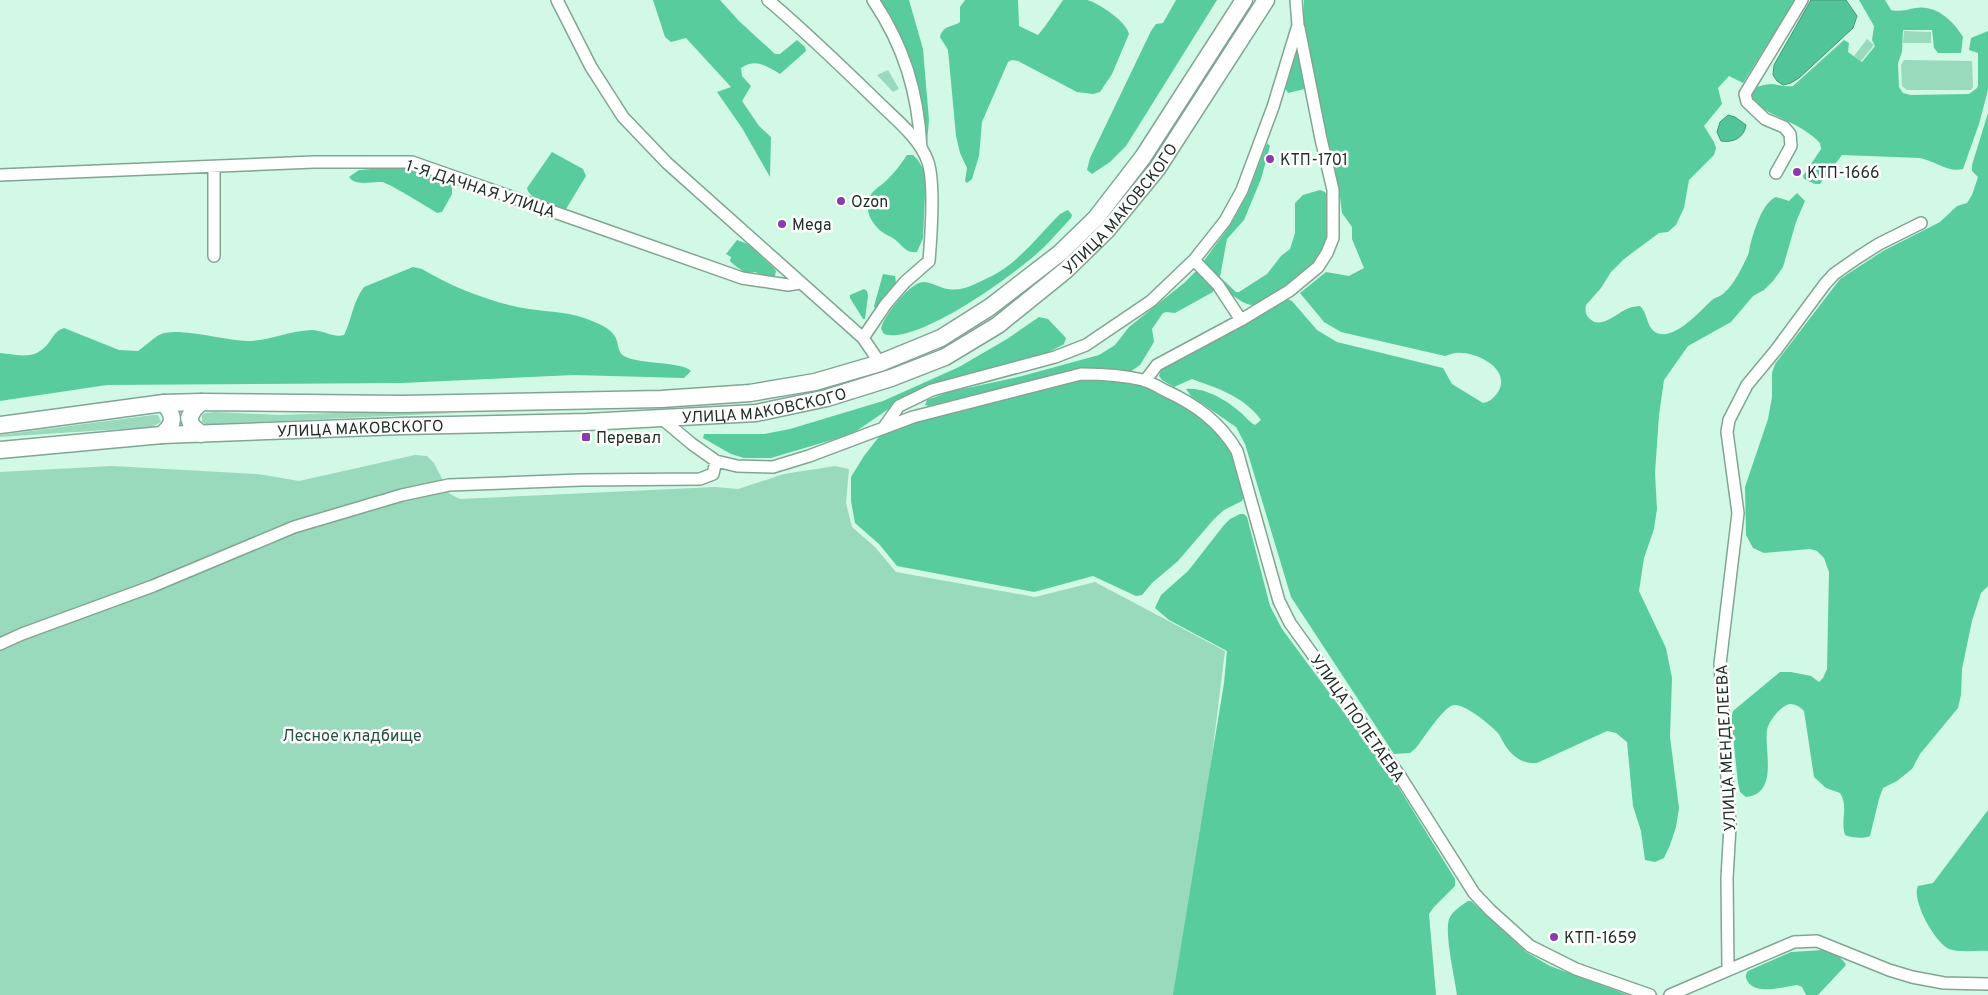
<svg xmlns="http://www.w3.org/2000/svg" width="1988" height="995" viewBox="0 0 1988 995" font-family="Overpass,sans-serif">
<rect width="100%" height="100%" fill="#d2f9e6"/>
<path fill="#98dabb" d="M1904,31L1931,32V43H1903Z
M1867,39L1874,45L1861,61L1854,56Z
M1904,60L1972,61L1973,87L1971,90H1907L1902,86L1901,65Z
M888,70L899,89L893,92L877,75Z
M215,412L278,415L366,412L454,413L215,424H205L202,422V415L205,413Z
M153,415H158L161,422L152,427L0,437V435Z
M415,455L427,456L434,463L450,494L460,499L715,487L738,489L784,474L835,466L849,469L846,503L852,527L875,547L896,572L1035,597L1095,582L1225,651L1202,837L1175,995H0V472L112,466L258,474L299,481Z"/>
<path fill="#59cc9e" d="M653,0H720L739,21L775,54H780L797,40L805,47L806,51L780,74C766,66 756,58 741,68L742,76L751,86L742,101L759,126L771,137L770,177L742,128L717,92L731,87L686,38L671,42L665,37Z
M880,0H909L923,49L929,120L927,143L907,53L898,31Z
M965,0H1018L1019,26L1038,35L1046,25L1063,0C1070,0 1080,0 1087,0C1099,3 1127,22 1129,34L1112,74L1100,92L1093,94L1077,92L1018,61L1012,60L1008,62L982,122L979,156L972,179L967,183L965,181L967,168L960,153L956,136L948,50L940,37C943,25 951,28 960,22V7Z
M1176,0H1217L1126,146L1110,162L1092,174L1087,170L1090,158L1151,31L1156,24L1163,23Z
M1304,0H1795L1743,83L1729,76L1718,88L1722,104L1704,126L1714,142L1716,148L1714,155L1689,180L1684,208L1676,225L1668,232L1659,233L1624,259L1611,272L1601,288L1586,305C1585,310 1585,315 1590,319C1601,330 1618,312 1629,308C1632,307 1637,306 1640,306C1648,313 1646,326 1655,332C1673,343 1701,310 1712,300C1716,297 1722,296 1725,292C1734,284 1742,268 1747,257C1750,252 1749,247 1751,242C1755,229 1762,203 1776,197L1789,201L1797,193L1805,201L1796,222L1783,267L1773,281L1764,290L1753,296L1731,322L1688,346L1664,380L1659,415L1655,473L1657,509L1654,529L1644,558L1639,591L1666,648L1672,678L1670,737L1679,808L1676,827L1670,845L1664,858L1655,862L1645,860L1641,831L1633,806L1627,742L1616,733L1607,731L1537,763C1524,764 1514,758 1507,748C1503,743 1501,736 1497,732C1489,724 1461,700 1451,706C1441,711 1423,739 1416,748L1410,753L1394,754L1291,597L1245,444L1236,427L1191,396L1186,389C1205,387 1226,400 1240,412C1245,416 1249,422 1255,425L1261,420C1245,397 1217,388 1192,379L1174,387L1162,380L1159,376L1161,370L1167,366L1287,299L1292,301L1317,330L1337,342L1443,368L1452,384L1483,403C1489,402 1494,398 1498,392C1512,369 1476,351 1456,353C1452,353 1449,355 1445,356L1341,332L1324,322L1300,293L1326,272L1349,276L1364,268L1352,239V227L1342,213L1339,189L1326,136L1303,23Z
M1859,0H1885L1891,10C1900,12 1906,10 1915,8C1935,4 1953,20 1963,37L1961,53H1938L1934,48L1932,30H1903L1902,52L1898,63L1899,87L1903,93L1910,95L1969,94L1977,88L1978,86V53L1969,50L1971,38L1988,31V90L1979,124L1963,169C1948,173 1935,161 1920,158L1842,155L1820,184H1815L1804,179L1803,176L1821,149L1820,143C1812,134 1798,126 1787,121C1776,115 1747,105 1750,89C1757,87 1765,84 1772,84C1780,85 1784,87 1793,86L1844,40L1849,43L1848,52L1862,62L1875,46L1872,40L1874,26Z
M1297,51L1300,52L1305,89L1288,93L1285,88Z
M1988,113V586L1981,593L1972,621L1962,669L1961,695L1958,708L1920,754L1912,769L1897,781L1883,788L1879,799L1870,836C1864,839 1852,838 1845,835C1840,819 1849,808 1840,793L1826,788L1814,777L1804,711C1800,707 1796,704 1790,704C1781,705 1769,721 1767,730C1764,751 1779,793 1746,797L1740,792L1738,783L1731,718L1733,711L1780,672H1791L1811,676L1819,682L1823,678L1827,669L1829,572L1824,558L1817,551L1810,549L1764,553L1753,548L1746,535L1745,487L1768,419L1772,397V373L1775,364L1840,279L1883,251L1940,222L1957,206L1967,203L1972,195L1978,177L1972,171V165Z
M1267,143L1270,146L1261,179L1244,220L1227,239L1220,277L1236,292H1239L1267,274L1281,256L1290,249L1295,233V203L1303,195L1320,190L1325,192L1328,198C1328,215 1330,235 1322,251C1310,273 1286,289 1264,300C1262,302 1257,305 1254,305C1238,306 1210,275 1203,262L1231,224L1248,193Z
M552,152L583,169L586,176L566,209C556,209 528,199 527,188Z
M907,155H913L918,160L926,174L923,238L917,252C904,254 901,242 891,237C876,231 862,213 870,196C874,189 882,185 887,180C895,172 901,164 907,155Z
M396,167L417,171L452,185V194L442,212L437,213C429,208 389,183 382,182C372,181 356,187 349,177L359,170Z
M1068,210L1072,215L1071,218C1058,232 1044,249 1028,261C1003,282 915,345 884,334L881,329C883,317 909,283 923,282C932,282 940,288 948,289C963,292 979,282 992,276C1020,261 1038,236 1060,214Z
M737,240L748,244L774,268L776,271L775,276H764L755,272L746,273C744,272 731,263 730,261L731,257L726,254Z
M413,267L422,269C454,288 492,303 529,309C550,312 572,312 592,321C600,324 609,328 614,335C620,343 616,353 626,357C640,364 684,362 691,371L684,378L574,375L402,383L107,385L0,401V353C21,355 36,361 50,341C54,335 57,330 64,328L119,350L138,351C145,346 152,339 159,335C176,326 225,341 247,341C269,341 289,331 311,330C323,330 333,338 344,335C352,319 353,301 364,287Z
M1195,272H1199L1215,287L1213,292L1175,313L1167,312L1163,313L1152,329L1154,342L1140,365L1130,372L1085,368L929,406L925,405L927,400L949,392L1022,376L1099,355L1115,345L1129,327L1184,283Z
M883,274L895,276L896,283L877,308L875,309L874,306Z
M864,289L867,291L868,296L865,319H863L850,298V295Z
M1039,317L1048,319L1066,338L1064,344L1047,353L933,384L915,391L852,434L771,458H744L731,454L703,438L704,434H764L790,429L883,401L959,367L1007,339Z
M1090,379C1107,380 1128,380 1144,386C1167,394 1208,419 1223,439C1235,455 1238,477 1244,496L1242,501L1224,510L1214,519L1178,561L1152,583L1142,595L1136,596L1093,576L1034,592L897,566L879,544L855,523L851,501V477L864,456L885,429L1078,380Z
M1240,514H1244L1247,517L1270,606L1282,629L1394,780L1455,879V886L1434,907L1429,914L1436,995H1173L1224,683L1227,651L1169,620L1155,608L1161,595L1188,571L1224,525L1230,519Z
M1988,810V951C1976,950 1960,953 1949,949C1935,943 1911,900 1918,886L1933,883Z
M1468,901H1471L1526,952L1550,966L1628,995H1457C1455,979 1443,929 1450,917C1454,910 1462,905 1468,901Z
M1823,950C1831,953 1843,957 1846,965L1818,995H1806L1802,987L1797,985C1783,987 1757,995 1748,982C1745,977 1745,975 1748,971L1791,952Z"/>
<path fill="#52c598" stroke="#439876" d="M1811,0H1846L1857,16L1853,28L1799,78L1791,83L1783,85L1777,81L1773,75L1774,65Z
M1728,115L1735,117L1746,125C1744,138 1733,143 1721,141L1717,132L1720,122Z"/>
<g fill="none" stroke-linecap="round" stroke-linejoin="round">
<defs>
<path id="minor" d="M557,0L591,67L623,117L667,163L863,338L880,363
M768,0C806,32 841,66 877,101C894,118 920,138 928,162C935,184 931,237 929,261L905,282L886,304L863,338
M873,0C904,46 918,92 921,148
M1776,173L1791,146L1790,134L1784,127L1765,119L1747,102L1745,94L1802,0
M0,175L314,162H412L742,278L788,285L800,283
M214,256V167
M1194,260L1218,285L1241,320
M1145,381L1157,365L1241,320L1289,291L1318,267L1327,253L1333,238V190L1321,139L1299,28
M661,418L692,444L716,461L737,466L773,467L809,456L913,417L1081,374C1102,374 1122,375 1143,380C1150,382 1157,386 1164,390C1195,404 1220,422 1237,451L1279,601L1290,623L1400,776L1474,893L1490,910L1530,946L1576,969L1650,995
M884,427L899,406L932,390L1055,357L1086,345L1151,301L1194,260L1225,221L1242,190L1273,107L1298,25L1296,0
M0,644L22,634L153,586L294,527L402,495L449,485L581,480L700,479L713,474L716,461
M1728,969L1727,878L1730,826L1720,664L1738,513L1727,432L1729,420L1747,385L1776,350L1825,284L1834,274L1857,258L1879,244L1921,223
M1670,995L1794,942L1817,941L1889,970L1912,977L1944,983L1988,984"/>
<g id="highway">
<path d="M0,425L164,403L201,402L402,404L661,399L750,393L815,382L880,363L941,338L990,307L1060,253L1096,218L1143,157L1244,0"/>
<path d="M201,434L192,426L189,418L194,409L201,402"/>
<path d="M162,435C175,423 175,417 164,403"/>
<path id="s1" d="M0,450L162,435L402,426L586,422L756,413L827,398L891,378L945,357L998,325L1066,270L1107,230L1157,169L1266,0"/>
</g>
</defs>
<use href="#minor" stroke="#81a594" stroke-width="14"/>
<use href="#highway" stroke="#81a594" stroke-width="19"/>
<use href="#minor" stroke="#fff" stroke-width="11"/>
<use href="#highway" stroke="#fff" stroke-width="16"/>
</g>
<g fill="#8b3cac" stroke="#fff" stroke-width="2">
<circle cx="1270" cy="159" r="5"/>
<circle cx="1797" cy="172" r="5"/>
<circle cx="841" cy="201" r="5"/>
<circle cx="782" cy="224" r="5"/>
<rect x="581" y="432" width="10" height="10" rx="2.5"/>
<circle cx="1554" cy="937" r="5"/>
</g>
<g text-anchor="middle" stroke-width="5" stroke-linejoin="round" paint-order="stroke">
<g font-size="16" fill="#202f28" stroke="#fff" text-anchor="start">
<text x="1280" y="165">КТП-1701</text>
<text x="1807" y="178">КТП-1666</text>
<text x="851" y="207">Ozon</text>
<text x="792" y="230">Mega</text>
<text x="596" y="443">Перевал</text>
<text x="1564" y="943">КТП-1659</text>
</g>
<g font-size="16" fill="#202f28" stroke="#fff">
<text transform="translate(481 188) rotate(18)" y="6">1-Я ДАЧНАЯ УЛИЦА</text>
<text dy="6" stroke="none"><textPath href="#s1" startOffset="1186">УЛИЦА МАКОВСКОГО</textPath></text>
<text dy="6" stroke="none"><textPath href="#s1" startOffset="766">УЛИЦА МАКОВСКОГО</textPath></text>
<text dy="6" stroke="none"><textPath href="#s1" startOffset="361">УЛИЦА МАКОВСКОГО</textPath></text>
<text transform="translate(1358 718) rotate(55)" y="6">УЛИЦА ПОЛЕТАЕВА</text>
<text transform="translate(1725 748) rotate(-93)" y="6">УЛИЦА МЕНДЕЛЕЕВА</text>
</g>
<g font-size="16" fill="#245340" stroke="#fff">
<text x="352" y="741">Лесное кладбище</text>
</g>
</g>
</svg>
